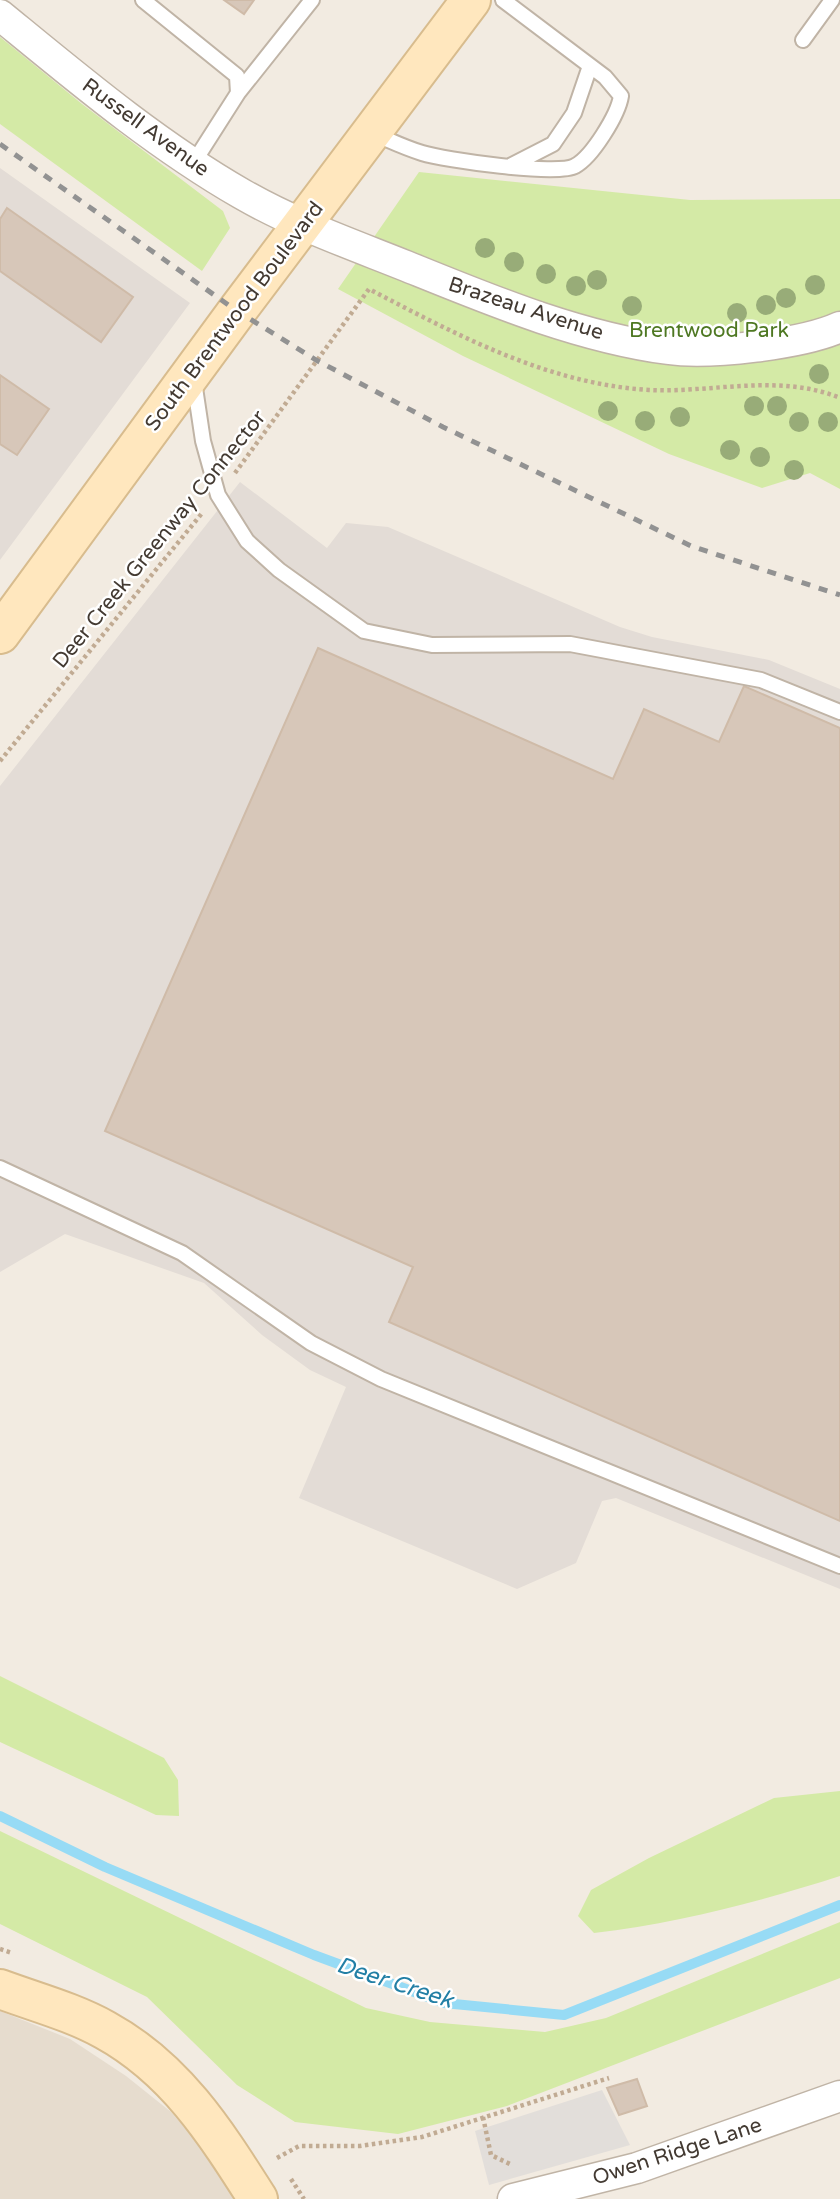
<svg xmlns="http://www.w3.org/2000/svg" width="840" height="2199" viewBox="0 0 840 2199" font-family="'Varela Round',sans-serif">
<rect width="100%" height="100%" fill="#f2ebe1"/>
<path fill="#e6dcce" d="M0,2011L70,2039L126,2076L171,2112L204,2150L235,2199H0Z"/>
<path fill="#e3dcd6" d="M0,168L190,303L0,560Z
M240,482L327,548L346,523L388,527L620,627L652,637L769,660L840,689V1589L616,1498L602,1501L576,1563L517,1589L299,1498L346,1387L310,1370L262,1335L204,1283L65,1234L0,1272V786Z"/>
<path fill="#d4eaa6" d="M0,37L82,104L223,211L230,228L202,271L0,124Z
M419,172L690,200L840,199V489L810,473L762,488L669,454L463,356L338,289Z
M0,1676L164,1758L178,1780L179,1816L156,1815L0,1742Z
M840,1791V1876C759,1902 679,1923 594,1933L578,1916L591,1890L649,1858L774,1798Z
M0,1831L366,2008L430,2022L545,2032L606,2018L840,1922V1978L507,2106L398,2134L295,2122L237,2085L147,1997L0,1924Z"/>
<path fill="#e2deda" d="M602,2090L630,2145L489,2185L475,2131Z"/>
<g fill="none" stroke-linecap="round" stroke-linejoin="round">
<path stroke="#97dbf5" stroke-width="10" d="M0,1816L105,1867L314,1955L444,2003L564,2015L840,1905"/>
</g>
<path fill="#d7c7b9" stroke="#cfbba8" stroke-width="2" d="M224,0H254L244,14Z
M7,208L133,297L101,342L0,271V219Z
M0,375L49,409L17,455L0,444Z
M318,648L613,779L644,709L719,742L744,686L840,728V1521L389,1322L413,1267L105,1131Z
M637,2079L647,2106L619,2115L607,2088Z"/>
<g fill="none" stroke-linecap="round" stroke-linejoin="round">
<defs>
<path id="lane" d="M143,0L237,76L238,93L194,162
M803,40L832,0
M238,93L312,0
M372,133C389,140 405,148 422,153C444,160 558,176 575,166C592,157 618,115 621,96L605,77L503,0
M512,165L553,144L574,113L590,66
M194,381L203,441L218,495L247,541L279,570L364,631L432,645L570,644L761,680L840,712
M0,1168L182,1253L311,1343L381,1379L840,1566"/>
<path id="street" d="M0,15C77,78 155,144 242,194C294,224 351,244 406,266C490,300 578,337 668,349C709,355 803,344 840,327
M513,2199L637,2168L840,2096"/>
<path id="secondary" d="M0,634L237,311L471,0
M0,1989C35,2002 73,2012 105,2030C176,2069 216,2133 258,2199"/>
</defs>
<use href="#lane" stroke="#c0b4a6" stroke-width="18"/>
<use href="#street" stroke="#c0b4a6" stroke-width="33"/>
<use href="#secondary" stroke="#d8bc8e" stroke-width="42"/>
<path stroke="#c1ab93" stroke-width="4.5" stroke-dasharray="3.5 3.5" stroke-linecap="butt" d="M235,473L369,289C457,335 548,384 649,390C712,393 780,373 840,398
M0,761L203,512
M0,1949L12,1953
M483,2117L491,2155L510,2164
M277,2158L299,2146H360L422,2137L609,2078
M291,2179L304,2199"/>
<use href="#lane" stroke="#fff" stroke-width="14"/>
<use href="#street" stroke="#fff" stroke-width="30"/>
<use href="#secondary" stroke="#ffe7be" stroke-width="38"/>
<path stroke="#929292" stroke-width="5" stroke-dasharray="9 9" stroke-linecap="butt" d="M0,144L237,311L316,360L443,427L691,546L840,595"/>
</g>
<g fill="#98ac78">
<circle cx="485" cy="248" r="10"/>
<circle cx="514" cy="262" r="10"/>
<circle cx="546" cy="274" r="10"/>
<circle cx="597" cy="280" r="10"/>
<circle cx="815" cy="285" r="10"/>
<circle cx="576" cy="286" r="10"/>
<circle cx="786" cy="298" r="10"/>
<circle cx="766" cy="305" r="10"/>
<circle cx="632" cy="306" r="10"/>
<circle cx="737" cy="313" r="10"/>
<circle cx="819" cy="374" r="10"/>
<circle cx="754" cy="406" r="10"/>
<circle cx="777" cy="406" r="10"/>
<circle cx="608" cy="411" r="10"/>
<circle cx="680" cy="417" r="10"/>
<circle cx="645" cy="421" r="10"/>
<circle cx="799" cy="422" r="10"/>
<circle cx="828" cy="422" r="10"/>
<circle cx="730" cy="450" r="10"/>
<circle cx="760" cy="457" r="10"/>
<circle cx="794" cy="470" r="10"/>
</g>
<g text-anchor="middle" stroke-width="5" stroke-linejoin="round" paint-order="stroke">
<g font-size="21" fill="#433a32" stroke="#fff">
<text transform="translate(146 127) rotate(36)" y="7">Russell Avenue</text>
<text transform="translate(526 308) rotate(18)" y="7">Brazeau Avenue</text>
<text transform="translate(234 316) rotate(-53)" y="7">South Brentwood Boulevard</text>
<text transform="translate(159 539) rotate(-51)" y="7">Deer Creek Greenway Connector</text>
<text transform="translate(677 2151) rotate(-18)" y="7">Owen Ridge Lane</text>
</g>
<g font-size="21" fill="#4e7822" stroke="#fff">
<text x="709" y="337">Brentwood Park</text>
</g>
<g font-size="23" font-style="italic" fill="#227fa5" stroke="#fff">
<text transform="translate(395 1982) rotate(18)" y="8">Deer Creek</text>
</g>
</g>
</svg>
